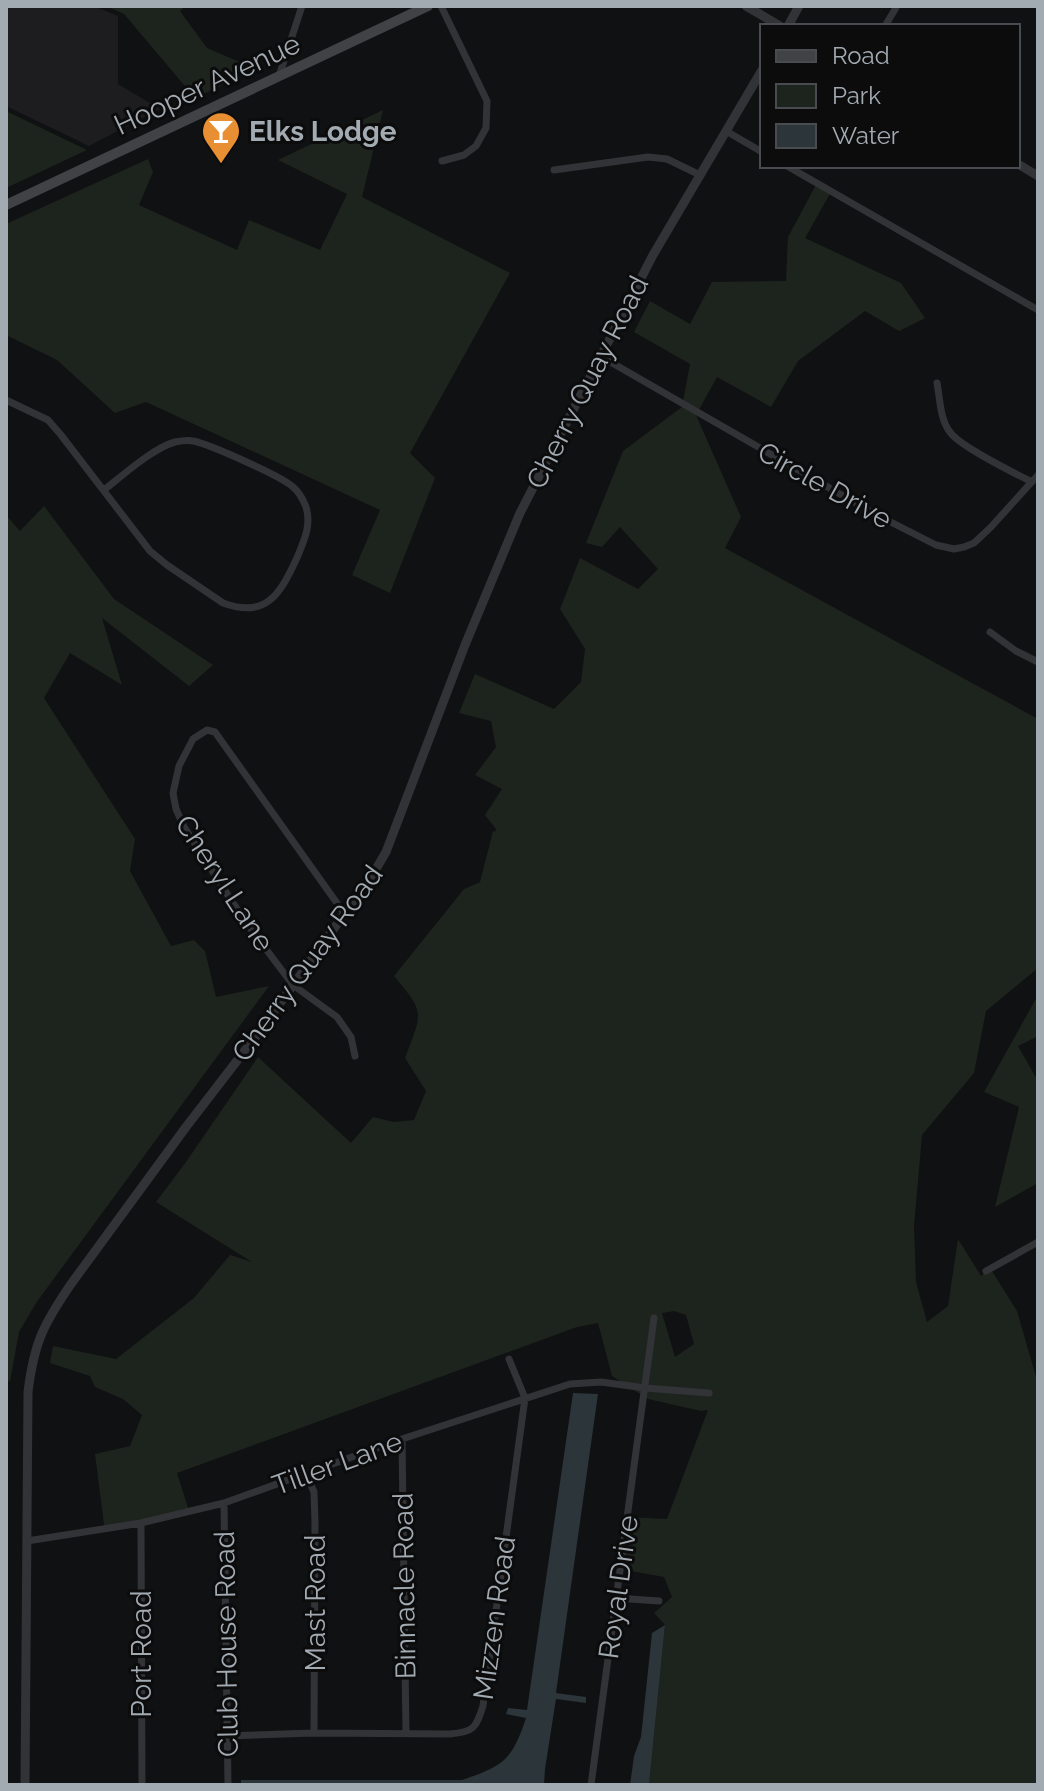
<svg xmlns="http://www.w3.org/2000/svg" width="1044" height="1791" viewBox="0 0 1044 1791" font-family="Raleway,sans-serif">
<rect width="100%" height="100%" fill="#101112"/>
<path fill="#1d1d1f" d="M6,6H93L118,16V84L160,109L89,146L6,106Z"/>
<path fill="#1d241d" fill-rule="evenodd" d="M106,6H186L180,11L207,48L256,69L195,98L124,14Z
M383,110L362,197L510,273L410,453L435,478L390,593L352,575L380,510L146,402L115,413L57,360L6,335V224L148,159L153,172L139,205L237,250L249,220L320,250L347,194L278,160Z
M6,111L87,150L6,188Z
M817,183L831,192L805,238L901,283L925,318L899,331L865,311L798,361L771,407L717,377L696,415L741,517L725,548L1038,719V968L986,1011L974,1073L922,1135L914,1226L916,1282L927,1322L948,1306L958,1239L981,1276L986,1271H992L1017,1311L1038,1384V1785H649L665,1625L654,1613L672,1597L664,1577L620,1569L627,1517L667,1519L708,1410L701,1411L648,1399L612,1376L598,1323L577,1327L177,1473L190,1514L105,1532L95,1454L130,1446L142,1415L123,1399L95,1387L90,1376L50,1363L53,1346L116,1359L194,1298L230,1255L252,1262L156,1202L186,1162L258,1057L351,1143L373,1117L394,1122L414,1120L426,1091L405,1058C422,1012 426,1014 394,976L464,889L480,882L493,831L495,832L496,829L485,815L502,789L475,775L496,747L491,721L459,713L475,674L554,709L581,682L585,649L560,609L580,558L638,589L658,569L620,527L602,547L586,543L623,451L682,407L690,364L634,332L650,301L690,324L712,282L786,281L788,237ZM674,1311L686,1315L694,1344L675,1357L662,1313Z
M44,506L114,599L213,665L189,686L102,618L122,685L70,653L44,698L135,839L130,871L171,946L194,940L205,951L216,997L269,986L36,1303L19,1332L10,1382L6,1378V515L20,531Z
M1038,995V1036L1018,1046L1038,1081V1183L995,1207L1019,1107L984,1092Z"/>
<path fill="#2b353a" d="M573,1393L598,1394L556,1693L586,1697V1703L556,1699L545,1769L544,1785H241V1780H462C504,1766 512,1760 526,1718L506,1714L508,1708L527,1710Z
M665,1625L649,1785H630L634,1756L641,1737L652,1633Z"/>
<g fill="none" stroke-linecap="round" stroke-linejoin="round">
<path stroke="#323337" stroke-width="7" d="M441,6L487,101L486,128L476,146L464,155L442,161
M885,26L897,6
M279,76L302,6
M726,131L762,152
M787,166L1038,310
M554,170L648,157L667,159L700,175
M600,356L873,513L936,545L954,549L964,547L974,543L991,527L1038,475
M937,383C940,398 940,420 950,432C959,446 1014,473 1032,482
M6,400L48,420L61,435L150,551L167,565L223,603C266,619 280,594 296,560C303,543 312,526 306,507C303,499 299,492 293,487C281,476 209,444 193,441C188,440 180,441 175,442C153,448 122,476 104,490
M990,632L1016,651L1038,662
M344,913L215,732L207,730L193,739L179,766L173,793L176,809L184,827L244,920L293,985L337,1017L351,1037L355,1056
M986,1271L1038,1242
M402,1439L406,1733
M306,1474L314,1492L315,1523L314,1733
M224,1503L228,1785
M141,1523L142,1785
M27,1541L141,1523L224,1503L402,1439L570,1384L601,1382L645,1388L709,1393
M616,1598L659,1601
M228,1736L314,1733L450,1734C474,1732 476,1728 483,1706L525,1398L509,1359
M591,1785L654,1318"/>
<path stroke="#323337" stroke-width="9" d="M746,6L780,26
M788,26L799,6
M1018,164L1038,176
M25,1785L28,1392C34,1343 43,1325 71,1284L186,1127L263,1027L373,874L386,852L465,645L520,513L653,255L762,70"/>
<path stroke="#404246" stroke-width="10" d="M6,205L428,6"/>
</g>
<defs>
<symbol id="bar-pin" viewBox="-11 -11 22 30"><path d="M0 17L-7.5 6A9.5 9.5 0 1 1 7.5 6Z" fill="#e88f33" stroke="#0c0c0d"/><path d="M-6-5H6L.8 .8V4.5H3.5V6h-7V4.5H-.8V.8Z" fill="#fff"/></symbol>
</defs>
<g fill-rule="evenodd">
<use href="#bar-pin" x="199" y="109" width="44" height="60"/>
</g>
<g text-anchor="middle" stroke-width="6" stroke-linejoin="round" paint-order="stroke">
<g font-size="28" fill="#a2aab2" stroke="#0c0c0d">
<text transform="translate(207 84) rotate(-25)" y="10">Hooper Avenue</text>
<text transform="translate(587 382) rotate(-63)" y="10">Cherry Quay Road</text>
<text transform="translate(825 485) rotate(29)" y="10">Circle Drive</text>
<text transform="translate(225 883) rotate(57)" y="10">Cheryl Lane</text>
<text transform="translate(307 963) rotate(-54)" y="10">Cherry Quay Road</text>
<text transform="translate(337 1463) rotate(-20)" y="10">Tiller Lane</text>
<text transform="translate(404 1586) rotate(-91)" y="10">Binnacle Road</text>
<text transform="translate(618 1587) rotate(-82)" y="10">Royal Drive</text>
<text transform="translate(315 1603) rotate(-90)" y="10">Mast Road</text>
<text transform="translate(494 1618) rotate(-82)" y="10">Mizzen Road</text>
<text transform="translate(226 1644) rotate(-91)" y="10">Club House Road</text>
<text transform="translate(141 1654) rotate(-90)" y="10">Port Road</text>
</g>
<g font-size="28" font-weight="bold" fill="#a2aab2" stroke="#0c0c0d" text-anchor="start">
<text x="249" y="141">Elks Lodge</text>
</g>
</g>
<rect width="1044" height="1791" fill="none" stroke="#a2aab2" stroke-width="16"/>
<rect x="760" y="24" width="260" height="144" fill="#0c0c0d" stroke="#484b4f" stroke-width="2"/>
<rect x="776" y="50" width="40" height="12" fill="#404246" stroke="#484b4f" stroke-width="2"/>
<text x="832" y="64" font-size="24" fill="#a2aab2">Road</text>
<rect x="776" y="84" width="40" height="24" fill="#1d241d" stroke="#484b4f" stroke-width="2"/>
<text x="832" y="104" font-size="24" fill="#a2aab2">Park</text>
<rect x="776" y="124" width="40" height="24" fill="#2b353a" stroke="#484b4f" stroke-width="2"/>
<text x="832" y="144" font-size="24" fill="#a2aab2">Water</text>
</svg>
